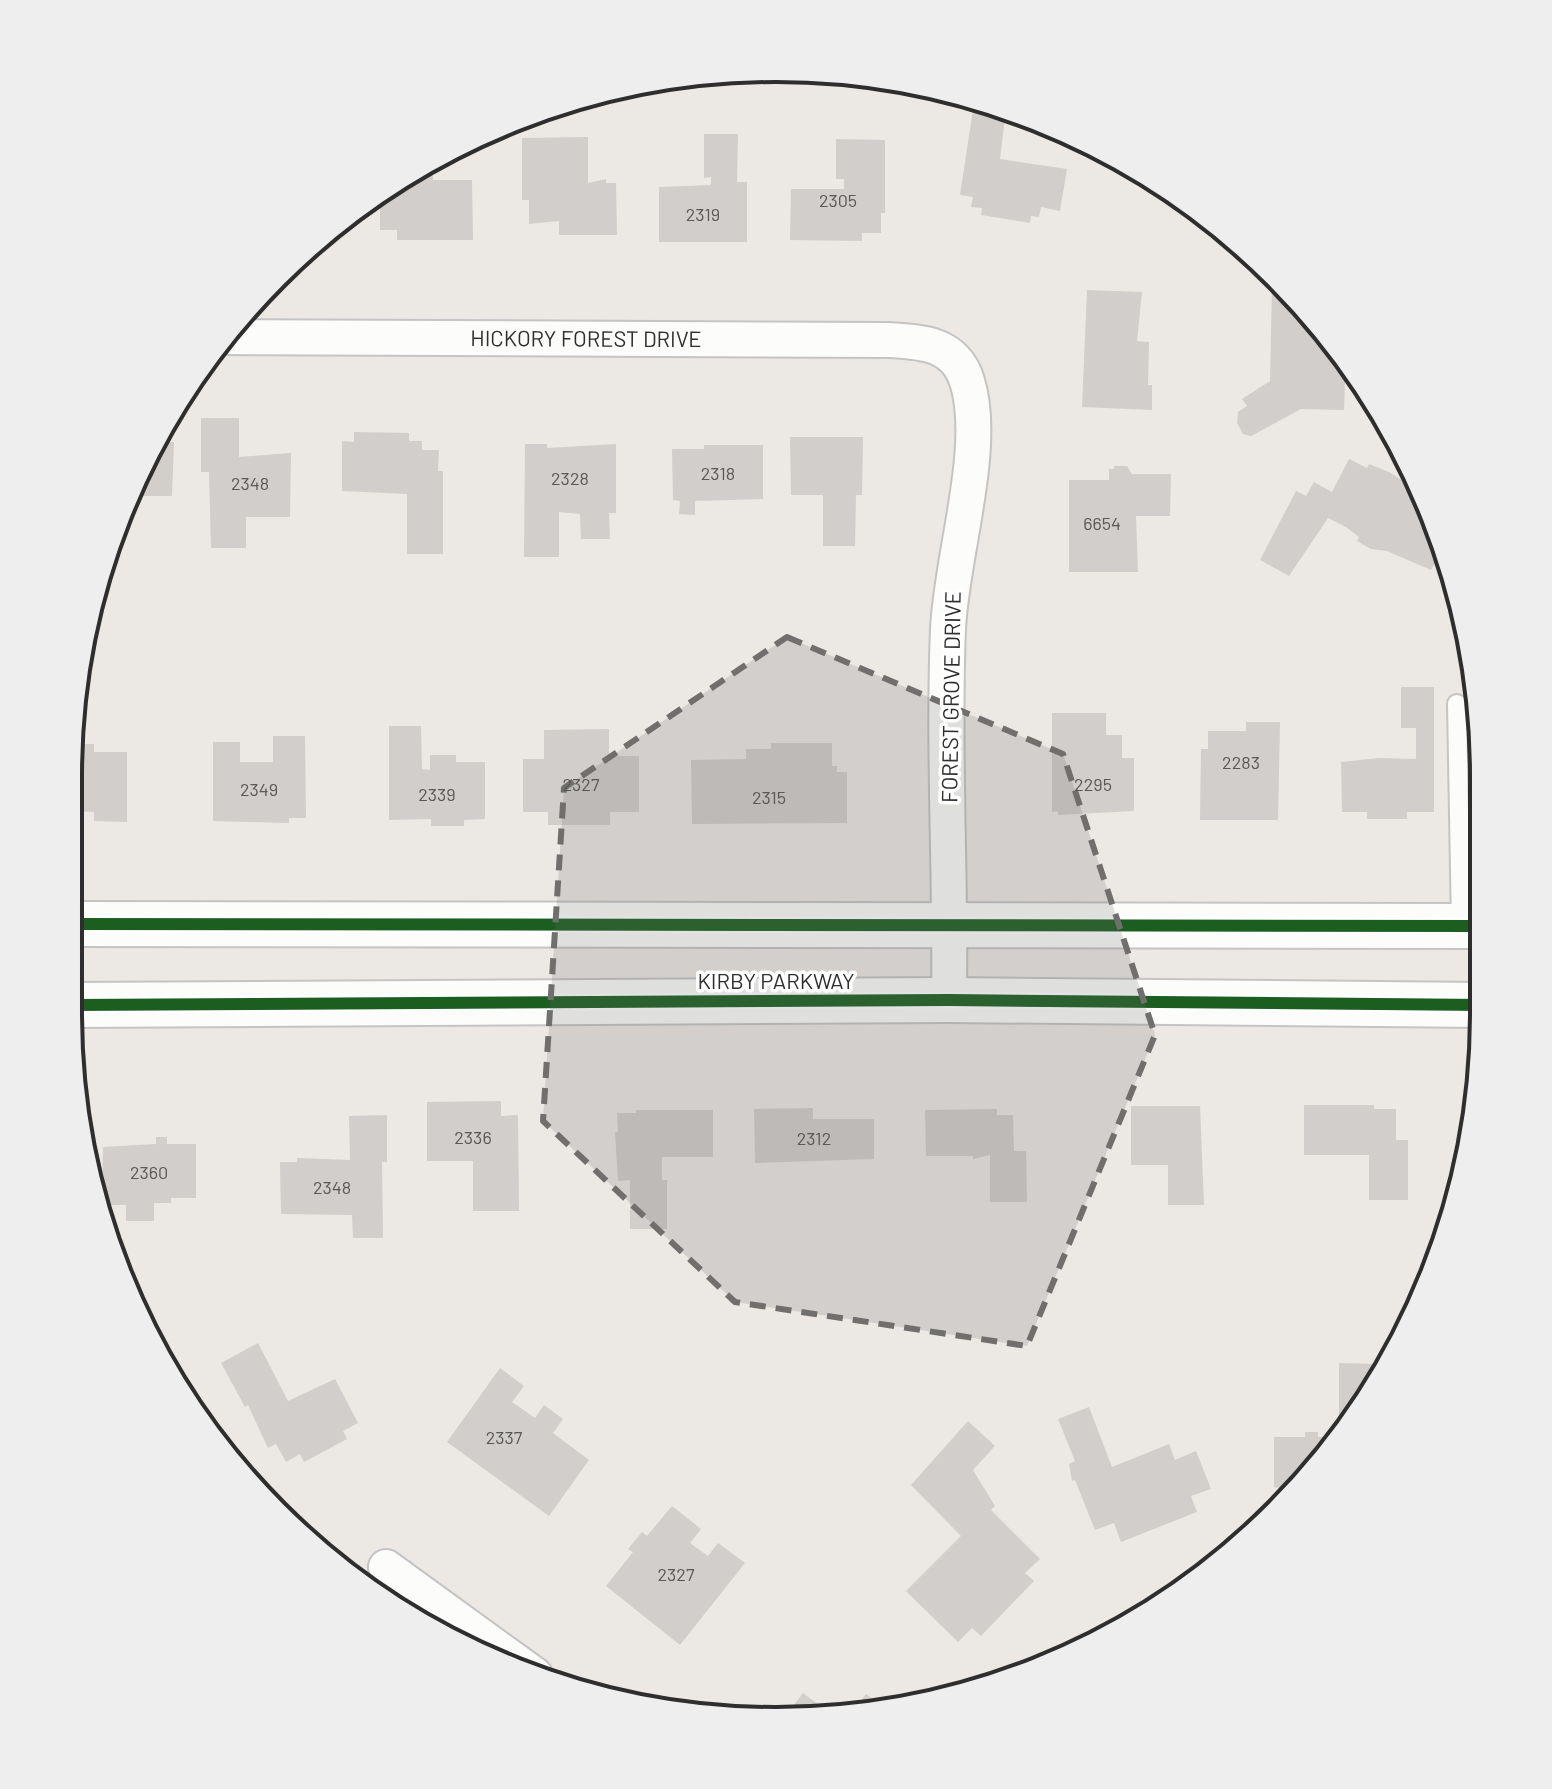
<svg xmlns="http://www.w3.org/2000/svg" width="1552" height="1789" viewBox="0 0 1552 1789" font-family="Barlow,sans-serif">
<rect width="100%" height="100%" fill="#ece8e4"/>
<path fill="#d1cecb" d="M974,103L1006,110L1000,159L1067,169L1060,211L1041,207L1039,217L1031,216L1030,223L981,215L982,208L971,207L973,197L960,195Z
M704,134H738L737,182H747V242H659V187L711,185V177L704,178Z
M588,137V183L606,179V183H616L617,235H559V221L529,224V200H522V138Z
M836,139L885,140V213H881V233H862V241L790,240L791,189H844V179H836Z
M418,166H433V180H472L473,240H397V230H380V193Z
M1268,272L1309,310L1349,366V380H1345L1344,410L1301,409L1251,436L1243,434L1237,423L1238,412L1247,406L1242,399L1270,381L1272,288L1262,282Z
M1087,290L1142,292L1137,341L1149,342L1148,385H1152V410L1082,407Z
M201,418H239V457L291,453L290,517H246V548H211L209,472H201Z
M354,432L409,433V441H422V450H439L438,471H443V554H407V494L342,491V441L354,442Z
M790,437H863L862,495H856L855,546H823V495H791Z
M154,442H174L172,496H139V487H134L141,462Z
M525,444H547V448L616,444V513H609L610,539H581L580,514L559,512V557H524Z
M704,445H763V499L695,501V515L679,514L680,501L673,500L672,449H704Z
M1349,459L1367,468L1369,464L1389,472L1421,492L1447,550L1441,552L1431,570L1387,551L1371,549L1357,541L1359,537L1346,527L1328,518L1289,576L1260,560L1296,491L1306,496L1314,482L1332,492Z
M1114,466H1127L1132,474H1171L1170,516H1136L1138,572H1069V480H1109V469H1114Z
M1401,687H1434V812H1407V819H1367V812H1342L1341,762L1379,758L1416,759V728H1401Z
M1052,713H1106V735H1122V758H1134V811L1058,815V811L1052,812Z
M1246,722H1280L1278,820H1200L1201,749H1208V731H1246Z
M389,726H421L422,769L430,770V755H456V762H485V819L464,820V826H431V819L389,820Z
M609,729V756H639V812H610V825H548V812H523V759H544V730Z
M273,736H305L306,818H289V823L213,821V742H240V762H273Z
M771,743H832V766H837V772H847V823L692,824L691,760L746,759V749H771Z
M73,744H94V752H127V822L94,821V812L72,811Z
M501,1101V1116L518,1115L519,1211H473V1161H427V1102Z
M1304,1105H1374V1109H1396V1140H1408V1200H1369V1155H1304Z
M1131,1106H1200L1204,1205H1168V1165H1131Z
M813,1108V1119H874V1159L755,1163L754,1109Z
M997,1109V1115H1013L1014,1151H1026L1027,1202H990V1155L973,1159V1156H926L925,1110Z
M636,1110H713V1157H662V1180H667V1229H630V1180L618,1181L615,1132H618L617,1113H636Z
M387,1115V1162H382L383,1238H353L352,1215L281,1214L280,1162H297V1158L350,1160L349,1116Z
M156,1137H167V1144H196V1198H171V1203H154V1221H126V1205H102L103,1147L156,1144Z
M258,1343L288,1401L335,1379L358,1423L343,1431L347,1439L304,1462L300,1454L286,1462L276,1444L268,1448L248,1405L245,1407L221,1363Z
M1339,1363L1380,1364V1378L1364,1407L1296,1490L1274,1487V1437H1305V1432H1318V1437H1339Z
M500,1368L524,1386L512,1402L535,1418L544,1405L563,1419L553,1433L589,1460L549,1516L447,1442Z
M1089,1407L1112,1467L1169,1444L1175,1460L1196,1451L1211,1489L1191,1496L1197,1512L1121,1542L1114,1523L1095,1530L1075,1480L1072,1481L1069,1464L1075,1461L1058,1419Z
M968,1421L995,1446L973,1470L995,1506L991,1510L1040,1559L1025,1573L1034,1581L981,1636L972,1628L958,1642L906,1591L961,1536L911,1485Z
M672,1506L701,1529L690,1543L708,1556L718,1543L745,1563L680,1645L606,1586L633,1552L628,1549L642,1532L647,1536Z
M803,1693L835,1717L784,1718Z
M866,1694L883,1707L851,1714Z"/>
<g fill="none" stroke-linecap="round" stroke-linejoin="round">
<defs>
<path id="lane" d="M1457,704L1461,925"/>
<g id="street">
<path id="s1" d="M222,337L888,340C922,342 955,343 967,381C988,447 951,557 948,629C943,752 951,877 949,1000"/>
<path d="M386,1567L535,1675"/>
</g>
<path id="secondary" d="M70,924L1484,926
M68,1005L949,1000L1484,1005"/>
</defs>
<use href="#lane" stroke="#c5c4c5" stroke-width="22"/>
<use href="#street" stroke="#c5c4c5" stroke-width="38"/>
<use href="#secondary" stroke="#c5c4c5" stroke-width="48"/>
<use href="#lane" stroke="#fcfcfb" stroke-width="18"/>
<use href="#street" stroke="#fcfcfb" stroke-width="34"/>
<use href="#secondary" stroke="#fcfcfb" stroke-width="44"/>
<defs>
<path id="cycleway" d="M70,924L1484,926
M68,1005L949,1000L1484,1005"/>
</defs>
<use href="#cycleway" stroke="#fff" stroke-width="17"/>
<use href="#cycleway" stroke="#1b5e20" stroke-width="12"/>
</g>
<path fill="#706f6e" fill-opacity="0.2" stroke="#706f6e" stroke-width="6" stroke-dasharray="16 10" stroke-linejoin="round" d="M787,637L1063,754L1155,1035L1027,1346L735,1302L543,1121L564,788Z"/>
<g text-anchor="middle" stroke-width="7" stroke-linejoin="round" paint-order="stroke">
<g font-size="18" fill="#585857">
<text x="838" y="207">2305</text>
<text x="703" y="221">2319</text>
<text x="718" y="480">2318</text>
<text x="570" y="485">2328</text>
<text x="250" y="490">2348</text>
<text x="1102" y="530">6654</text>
<text x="1241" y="769">2283</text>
<text x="581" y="791">2327</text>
<text x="1093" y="791">2295</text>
<text x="259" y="796">2349</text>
<text x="437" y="801">2339</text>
<text x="769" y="804">2315</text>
<text x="473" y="1144">2336</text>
<text x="814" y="1145">2312</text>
<text x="149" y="1179">2360</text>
<text x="332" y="1194">2348</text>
<text x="504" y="1444">2337</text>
<text x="676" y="1581">2327</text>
</g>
<g font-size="22" fill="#2e2e2e" stroke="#fff">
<text dy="8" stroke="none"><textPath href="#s1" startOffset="364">HICKORY FOREST DRIVE</textPath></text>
<text transform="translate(951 697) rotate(-89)" y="8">FOREST GROVE DRIVE</text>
<text x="776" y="989">KIRBY PARKWAY</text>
</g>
</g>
<path d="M0 0H1552V1789H0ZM776 82H776A694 694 0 0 1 1470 776V1013A694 694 0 0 1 776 1707H776A694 694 0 0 1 82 1013V776A694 694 0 0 1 776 82Z" fill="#eee" fill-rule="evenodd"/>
<path fill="none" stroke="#2e2e2e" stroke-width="4" d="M776 82H776A694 694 0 0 1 1470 776V1013A694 694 0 0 1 776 1707H776A694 694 0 0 1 82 1013V776A694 694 0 0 1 776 82Z"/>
</svg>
